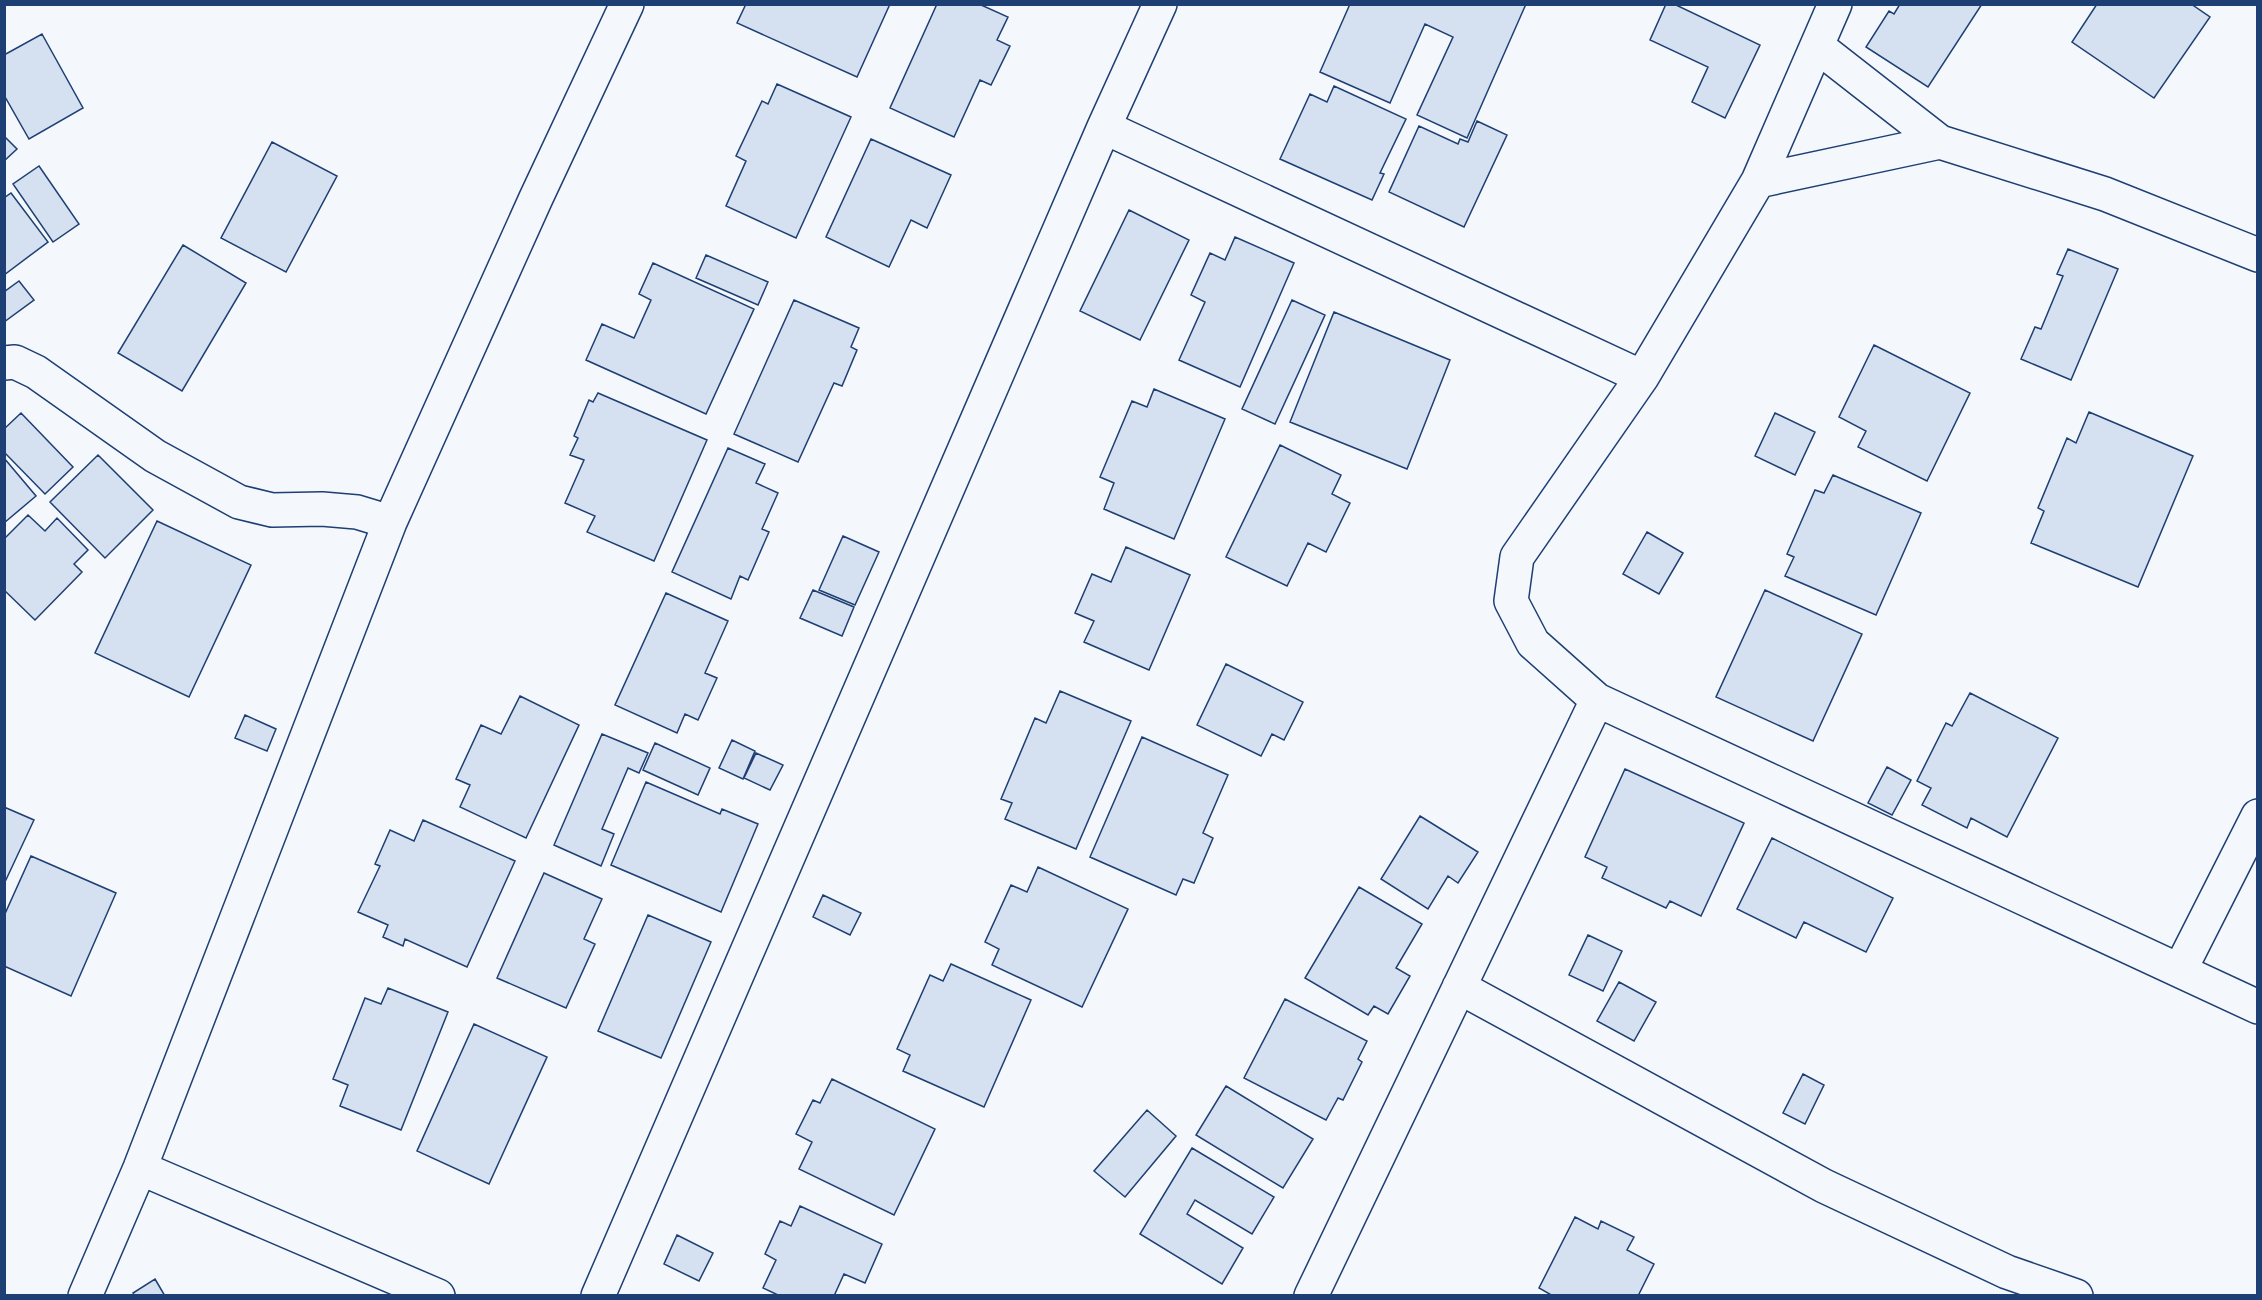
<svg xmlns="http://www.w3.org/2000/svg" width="2262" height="1300" viewBox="0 0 2262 1300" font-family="'Exo 2',sans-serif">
<rect width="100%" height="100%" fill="#f4f7fb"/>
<path fill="#d5e0f0" stroke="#1d3f73" stroke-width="1.5" d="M746,4H890L857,77L737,23Z
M937,4H979L1008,17L997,40L1010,46L991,85L980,80L954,137L890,108Z
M1350,4H1526L1467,138L1417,115L1453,37L1425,24L1390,103L1320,72Z
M1666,4H1674L1760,45L1725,118L1692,102L1708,67L1650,40Z
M1900,4H1982L1928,87L1866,47L1889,11L1894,14Z
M2097,4H2191L2210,17L2154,98L2072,42Z
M42,34L83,108L29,139L4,95V55Z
M777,84L851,117L796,238L726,206L746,161L736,156L762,101L768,104Z
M1334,86L1406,119L1380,173L1384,174L1372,200L1280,159L1310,94L1327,102Z
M1477,121L1507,135L1464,227L1389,192L1419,126L1458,144L1460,139L1468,142Z
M4,136L17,149L4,161Z
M871,139L951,175L927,228L911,220L889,267L826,237Z
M272,142L337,176L286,272L221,238Z
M39,166L79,224L53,242L13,184Z
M11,193L48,242L4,275V198Z
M1129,210L1189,240L1140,340L1080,311Z
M1235,237L1294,263L1240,387L1179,360L1205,302L1191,295L1210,253L1225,260Z
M183,245L246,283L182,391L118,353Z
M2068,249L2118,269L2071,380L2021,359L2035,327L2041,329L2063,276L2057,274Z
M706,255L768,282L758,305L696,278Z
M653,263L754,309L706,414L586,360L602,324L634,338L651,300L639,294Z
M19,281L34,300L4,322V292Z
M794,300L859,328L851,347L857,350L842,386L834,383L798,462L734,434Z
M1292,300L1325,315L1275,424L1242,409Z
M1334,312L1450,360L1407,469L1290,422Z
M1874,345L1970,393L1927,481L1858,447L1866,431L1839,417Z
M1154,389L1225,419L1174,539L1104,509L1114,483L1100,477L1132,401L1147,407Z
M598,393L707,440L654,561L587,532L595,516L565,503L584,460L570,455L578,438L574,436L589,400L593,402Z
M2089,412L2193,456L2138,587L2031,543L2044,511L2038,508L2067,438L2076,443Z
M21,413L73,467L45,494L4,452V429Z
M1775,413L1815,432L1795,475L1755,456Z
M1280,445L1341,475L1332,494L1350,503L1326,552L1308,543L1287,586L1226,557Z
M728,448L765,464L756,483L778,493L762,529L769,532L748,580L740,576L731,599L672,572Z
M98,455L153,510L105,558L50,502Z
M4,458L36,496L4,523Z
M1833,475L1921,513L1876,615L1785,576L1794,557L1787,554L1815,490L1824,493Z
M28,515L45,531L57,518L88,550L74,564L82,572L35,620L4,590V539Z
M157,521L251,565L189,697L95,653Z
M1647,532L1683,553L1659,594L1623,574Z
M843,536L879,552L855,605L819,590Z
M1126,547L1190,575L1149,670L1084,642L1094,621L1075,613L1092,574L1111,582Z
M813,590L854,607L842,636L800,618Z
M1765,590L1862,634L1813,741L1716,697Z
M666,593L728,621L705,673L717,678L698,720L685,714L677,733L615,705Z
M1226,664L1303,702L1284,740L1272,734L1261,756L1197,725Z
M1060,691L1131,721L1076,849L1005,819L1012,803L1001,799L1035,718L1046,723Z
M1970,693L2058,738L2007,837L1971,818L1967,828L1922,805L1931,788L1917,781L1946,723L1952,726Z
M520,696L579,725L526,838L460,807L470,785L456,779L481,725L501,734Z
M245,715L276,729L267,751L235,738Z
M602,734L648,753L639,773L628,768L602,829L614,834L601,866L554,845Z
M1142,737L1228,775L1203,833L1213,838L1194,883L1183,879L1176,895L1090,857Z
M732,740L755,751L743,779L719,768Z
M655,743L710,768L698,795L643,770Z
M756,753L783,765L770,790L744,778Z
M1887,767L1911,780L1892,815L1868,803Z
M1625,769L1744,823L1701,916L1670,901L1666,908L1602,878L1607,867L1585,857Z
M646,782L720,814L722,809L758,824L721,912L611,865Z
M4,807L34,820L4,884Z
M1420,816L1478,852L1458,883L1448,876L1428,909L1381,879Z
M423,820L515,861L467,967L405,939L403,946L383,937L388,925L358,912L380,866L375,864L390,830L414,841Z
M1772,838L1893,898L1866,952L1804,922L1796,938L1737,909Z
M31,856L116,893L71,996L4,966V916Z
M1038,867L1128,909L1082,1007L992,965L999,949L985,942L1011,885L1027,892Z
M544,873L602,899L584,939L595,944L566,1008L497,978Z
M1359,887L1422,924L1396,968L1410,976L1388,1014L1374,1006L1368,1015L1305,978Z
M823,895L861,913L850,935L813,917Z
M648,915L711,942L661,1058L598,1031Z
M1588,935L1622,951L1603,991L1569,975Z
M951,964L1031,1000L984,1107L903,1071L910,1055L897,1049L930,975L943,981Z
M1619,982L1656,1002L1634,1041L1597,1021Z
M388,988L448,1012L401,1130L340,1106L348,1085L333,1079L365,998L381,1004Z
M1285,999L1367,1041L1358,1059L1362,1062L1343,1100L1338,1098L1326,1120L1244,1078Z
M474,1024L547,1057L489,1184L417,1151Z
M1803,1074L1824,1085L1805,1124L1783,1113Z
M832,1079L935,1129L894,1215L799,1169L812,1142L796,1134L813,1100L820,1103Z
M1226,1086L1313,1139L1283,1188L1196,1135Z
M1147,1110L1176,1136L1125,1197L1094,1171Z
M1192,1148L1274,1197L1252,1234L1195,1200L1187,1214L1243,1248L1222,1284L1140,1234Z
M800,1206L882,1244L865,1283L844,1274L834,1296H780L763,1288L776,1260L765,1254L780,1221L791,1226Z
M1575,1217L1598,1229L1601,1221L1634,1237L1627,1250L1654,1264L1638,1296H1553L1539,1288Z
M677,1235L713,1253L699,1281L664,1264Z
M155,1279L165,1296H135L133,1293Z"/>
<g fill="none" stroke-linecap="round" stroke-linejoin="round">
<defs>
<path id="minor" d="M1835,4L1758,181L1642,377L1517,557L1511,601L1533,643L1597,700L2258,1007
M1817,46L1940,142L2105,194L2258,255
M1104,127L1642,377
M1758,181L1940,142
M4,363L15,362L36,372L155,456L239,502L272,510L322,509L357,512L390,522
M2180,970L2258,816
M1459,987L1824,1186L2007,1272L2076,1296
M140,1168L438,1296
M85,1296L140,1168L390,522L536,198L627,4
M598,1296L1104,127L1160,4
M1311,1296L1597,700"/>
</defs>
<use href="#minor" stroke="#1d3f73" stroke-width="36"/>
<use href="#minor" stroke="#f4f7fb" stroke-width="33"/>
</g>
<rect width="2262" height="1300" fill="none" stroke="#1d3f73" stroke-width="12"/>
</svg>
